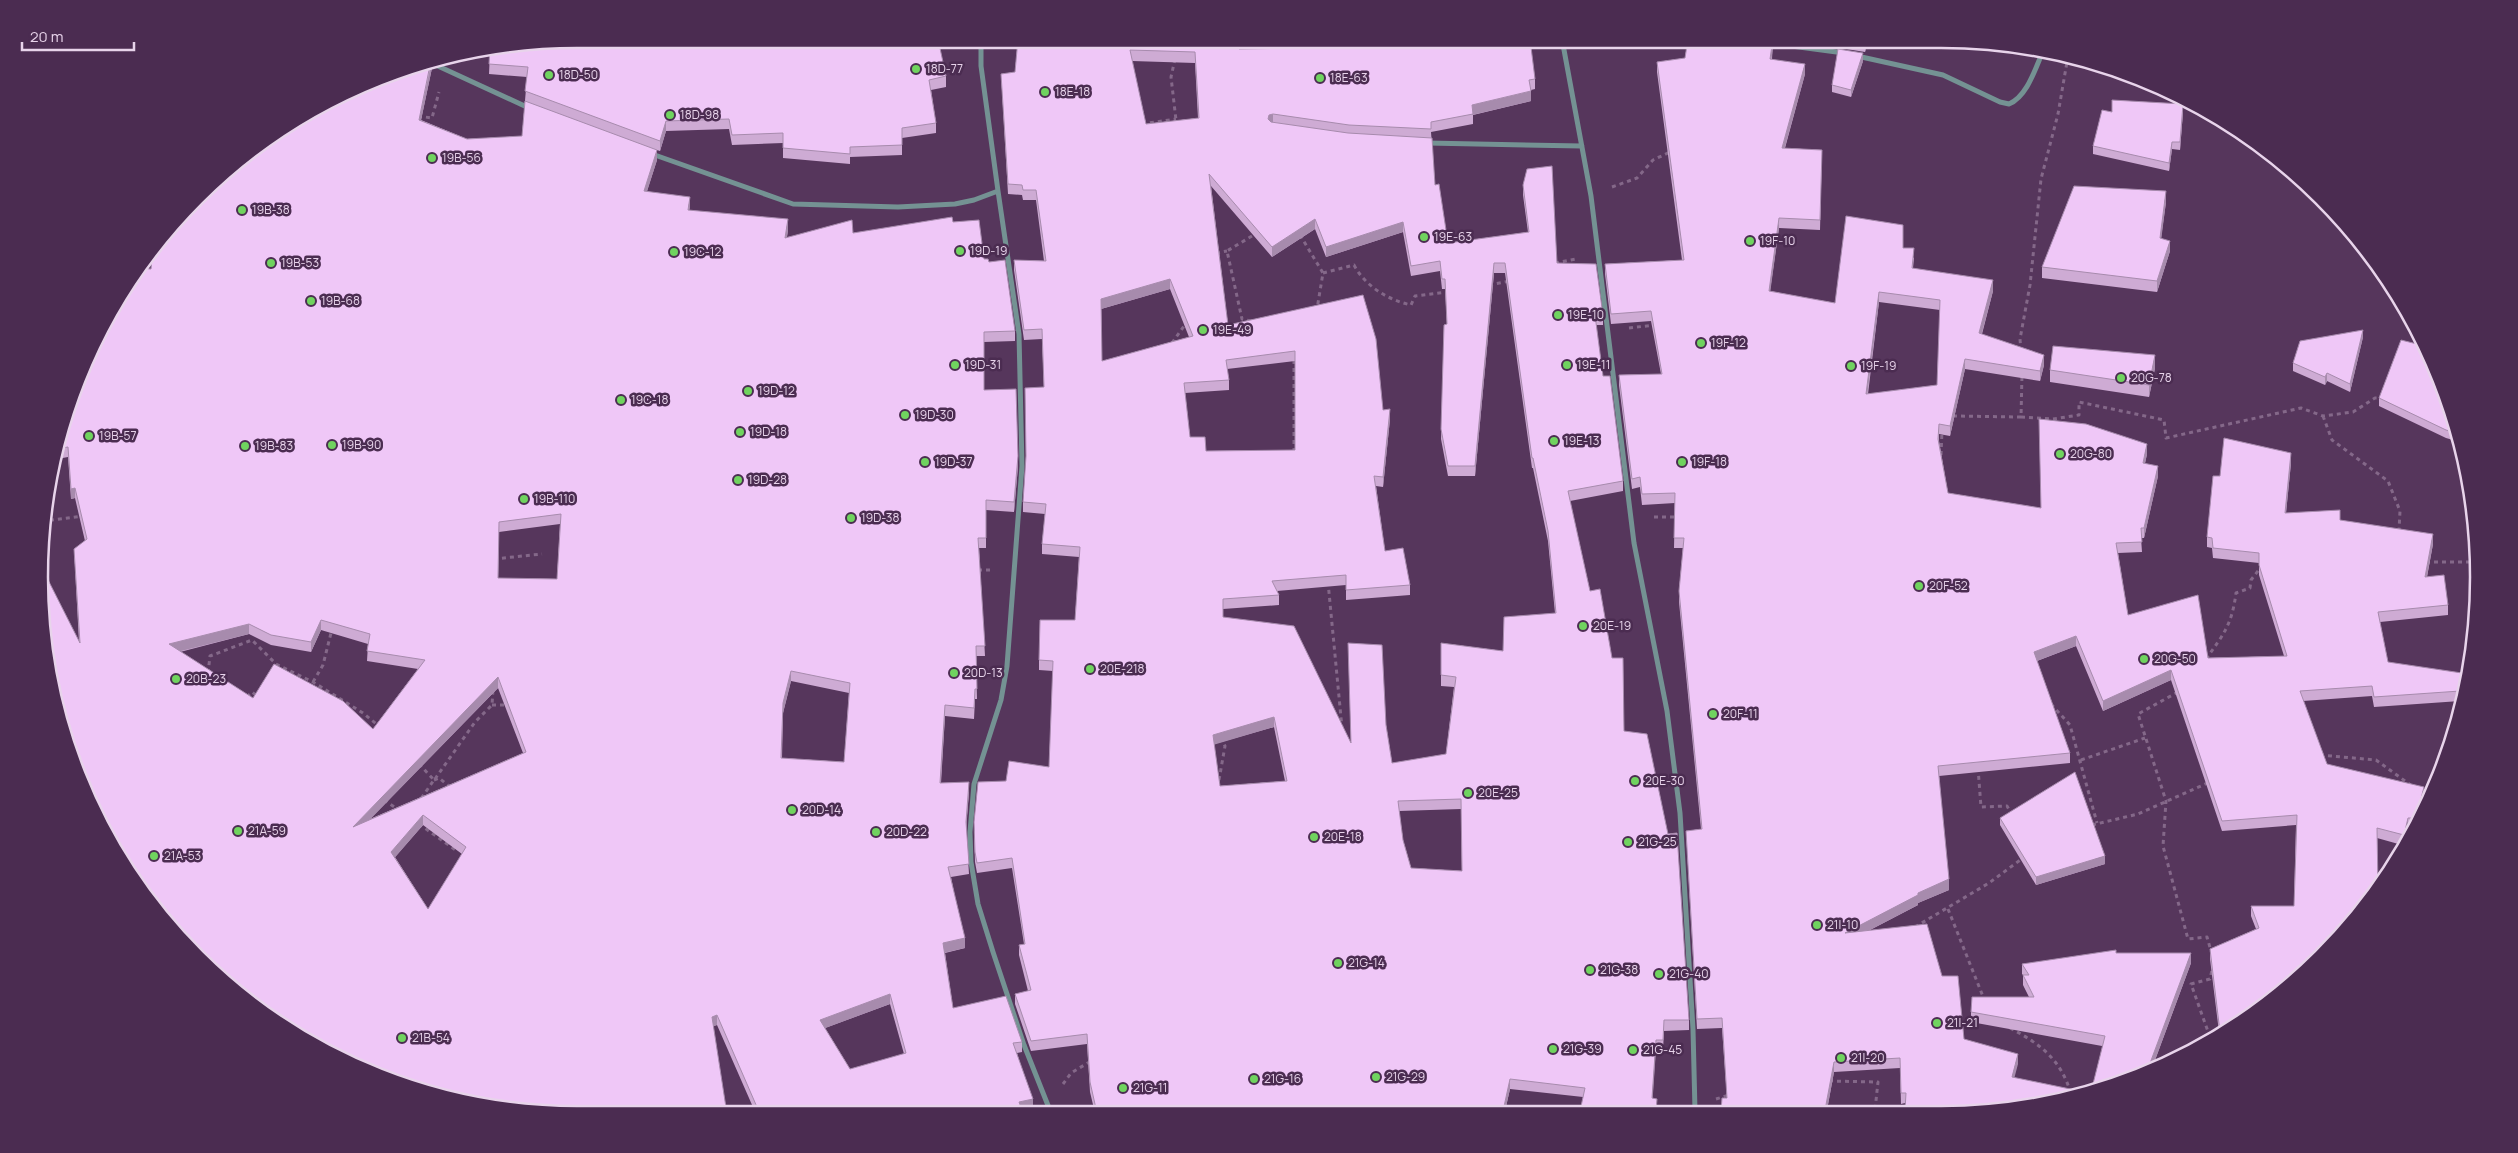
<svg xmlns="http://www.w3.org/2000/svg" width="2518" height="1153" viewBox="0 0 2518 1153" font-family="Manrope,sans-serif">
<rect width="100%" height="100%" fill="#56365c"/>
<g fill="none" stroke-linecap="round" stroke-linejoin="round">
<path stroke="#846889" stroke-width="3" stroke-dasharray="4 4" stroke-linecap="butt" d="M1175,59L1171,77L1176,120
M418,116L432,118L439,92
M1142,124L1176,119
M1612,187L1637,178L1653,160L1670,152
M1300,235L1323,273L1317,309
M1216,253L1227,251
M1555,263L1576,259
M1323,273L1354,265C1365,286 1388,300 1411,305L1415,296L1448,292
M1489,285L1510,281
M1251,321L1242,319L1227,251L1257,233
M1629,328L1655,325
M1172,343L1187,322
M2021,351L2020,339L2030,285L2041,179L2058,114L2068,56
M1953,416L2021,417L2022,374
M2323,416L2332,440L2388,481L2400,511L2399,531
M2021,417L2053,419L2079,415V402L2164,420L2166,438L2301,408L2323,416L2353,412L2375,398H2382
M1294,452V358
M1941,455L1942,431
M1654,517H1678
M45,518V521L83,516
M494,559L542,554
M2426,562H2478
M978,570H992
M1328,582L1342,728
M2206,659C2224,634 2232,624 2236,593L2250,588L2251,580L2261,567
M208,673L210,656L252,640L276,664L313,682L363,713L380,727
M313,682L323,665L332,629
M2178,692L2138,714L2166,801L2163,846L2188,939L2207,937L2211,951
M247,697L252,692L257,696
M2051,704L2070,725L2097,823
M492,705H507
M2320,755L2376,760L2412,786
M2081,760L2145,738
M419,764L434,780L420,800
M1978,768L1981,807L2007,806L2011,813
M435,779L475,722L492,705L493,690
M434,780L439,778L450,787
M1219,780L1225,746L1222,740
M2422,796L2427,801
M384,800L399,810
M419,824L457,851L459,847
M2092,825L2138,814L2210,782
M1948,909L1984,999
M1915,927L1989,883L2023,858
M2010,1028C2040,1044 2061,1059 2071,1094
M2210,1037L2191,984L2210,979L2212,970
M1829,1081L1878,1082L1875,1110
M1063,1084L1071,1073L1091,1061
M1716,1099L1729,1095"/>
<path stroke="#749293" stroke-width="5" d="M981,39V66L998,191
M1562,39L1591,196L1634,543L1667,711L1680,813L1693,1029L1695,1111
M1768,43L1844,53
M1857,56L1943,75L2000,102L2009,104C2028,96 2036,66 2044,49
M427,61L529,108
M1427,143L1582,146
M652,154L793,204L898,207L955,204L974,200L998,191L1019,334L1022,466L1007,666L1001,700L974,784L970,832L971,862L978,904L993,952L1024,1045L1051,1113
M2464,699L2472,647"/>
</g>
<path fill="#ceabd4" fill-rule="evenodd" d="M576,39L946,76V87L931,90L936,123V133L902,138V155L850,157V164L783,158V143L732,145L729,129L666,131L660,151L657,150V160L647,191L690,207L689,210L788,230L787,237L853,233L953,222L984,259L1015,331V341L984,342V390L1018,466L1014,512L986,510V548H979L985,656H976L977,699H975L974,719L945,716L941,783L969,792L966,827L969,874L951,877L965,948L945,953L953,1008L1022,1042V1052L1017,1053L1033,1109L1023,1112V1113L756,1114L717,1025L713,1026L576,1114L79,642L74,549L85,541L75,498L71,499L68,457L52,460L67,403L151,269L432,68L421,120L467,139L522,136L527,77L489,74L490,52L469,50ZM560,524L557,579L498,578L499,532ZM321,630L368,644L367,661L418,669L373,729L253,698L180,652L249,634L271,645L311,652ZM791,681L849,693L844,762L782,758L783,713ZM498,688L523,753L370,819ZM423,825L462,854L428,909L395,857ZM890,1004L904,1054L850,1069L825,1028Z
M1018,39L1239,49L1535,79V89L1531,90V101L1473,115V124L1431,132L1435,185L1448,243L1528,232L1523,195V185L1557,263L1603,315V325H1596L1603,376L1623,481V491L1570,501L1590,591L1624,731L1689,1020V1030L1664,1031L1663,1050H1656L1583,1097L1510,1089L1505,1111L1095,1113L1090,1092L1087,1044L1031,1051L1015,1004V994L1028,991L1019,955V945L1024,944L1012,868L977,873L975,862L974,832L1006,781L1049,767L1053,671L1039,670V660L1075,620L1079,557L1042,554V544L1045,514L1023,512V502L1044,388L1042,339L1024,340L1014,270V260L1044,261L1036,200H1023L1022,195L1008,194L1001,74L1015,72ZM1132,61L1195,63L1198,118L1146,124ZM1211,186L1272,257L1315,229L1326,257L1403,232L1411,276L1440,271L1442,289H1445L1447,324L1444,325L1441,439L1448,476H1475L1494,273H1505L1532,468H1533L1548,541L1555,613L1503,651L1441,643V686L1454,687L1446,754L1392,763L1386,725L1350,742L1223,617V609L1279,605V595L1277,591L1346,585V600L1410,595V585L1385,551L1376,486L1383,487L1390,419L1383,410L1363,295L1228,325ZM1170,289L1189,337L1102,361L1101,309ZM1295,361V450L1206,451L1190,437L1185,393L1229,390V380L1227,369ZM1274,727L1285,781L1220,786L1214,744ZM1461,809L1462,871L1411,868L1403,840L1399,811Z
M1688,39H1774V40H1773L1772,59L1805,74L1785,148L1822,150L1820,230L1779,228L1770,291L1835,303L1903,248L1914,258L1913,268L1993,291L1982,334L2044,365L2040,381L1965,369L1950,436L1939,434V441L1948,493L2040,508L2147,454L2145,463L2158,476L2144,538H2141L2142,552L2118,553L2128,615L2208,658L2284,656L2259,575V563L2213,558L2212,548L2207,547V537L2220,476L2291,463L2286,513L2340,520L2433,544L2427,577L2448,605V615L2380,622L2388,662L2462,683L2460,701L2374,707L2372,696L2303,701L2327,764L2424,797L2420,815L2412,828H2408L2405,840L2402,845L2377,838L2269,1003L2219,1032L2210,959V949L2256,929L2251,916V906H2294L2296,825L2222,831L2171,680L2103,711L2076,646L2037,661L2070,753V763L1939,776L1949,890L1918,903V905L1870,930L1942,976L1964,1039L2018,1064L1905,1103L1901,1104L1900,1068L1834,1072L1827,1110L1721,1111L1727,1098L1722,1028L1697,1029L1686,831L1701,829L1679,602V591L1683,548H1674L1675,503L1642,505L1640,487L1632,489L1619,385V375L1661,374L1651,321L1611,324L1605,274V264L1682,260L1657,72V62L1685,58ZM1879,302L1940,310L1937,385L1868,394Z
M1840,39H1869L1865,52L1840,48Z
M1863,61L1851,97L1832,92V85Z
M2112,112H2183L2180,150L2172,149L2169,171L2093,154V146Z
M2166,202L2161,238L2170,251L2157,292L2042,278V267Z
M2363,337L2350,392L2327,381L2325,385L2293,371V363Z
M2155,368L2149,397L2050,382V370Z
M2438,370L2460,442L2446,438L2379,406V398Z
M2000,818L2105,864L2036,885L2000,825Z
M2116,953L2191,963L2151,1071L2148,1073L2102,1046L1971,1022V1012L2029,997L2023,985V975L2022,974V964Z"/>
<path fill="#a78bad" d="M1773,39V48L1770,69V59Z
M1866,39H1869L1865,52V42Z
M1863,53V61L1851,97V90Z
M432,60V68L419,130V120Z
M1805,64V74L1782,158V148Z
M1531,91V101L1472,115V105Z
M2183,104V112L2180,150V142Z
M1273,114V124L1268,119L1269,115Z
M666,121V131L660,151V141Z
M2172,142V149L2169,171V163Z
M657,150V160L644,201V191Z
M2166,191V202L2160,249V238Z
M690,197V207L688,220V210Z
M1779,218V228L1769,301V291Z
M788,219V230L785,248V238Z
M1315,219V229L1272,257V247Z
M1403,222V232L1326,257V247Z
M2170,241V251L2157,292V281Z
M1494,263V273L1475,476V466Z
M1170,279V289L1101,309V299Z
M1993,280V291L1979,344V333Z
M1879,292V302L1866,404V394Z
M2363,330V337L2350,392V384Z
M2044,355V365L2040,381V371Z
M2155,355V368L2149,397V385Z
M1965,359V369L1950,436V426Z
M2327,373V381L2325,385V377Z
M1390,409V419L1383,487V477Z
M2147,444V454L2143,473V463Z
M2291,453V463L2285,523V513Z
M1018,456V466L1014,512V502Z
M2158,466V476L2144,538V528Z
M75,488V498L71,499V489Z
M2433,534V544L2425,587V577Z
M321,620V630L311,652V642Z
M249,624V634L169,654V644Z
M2076,636V646L2034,662V652Z
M2171,670V680L2103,711V701Z
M791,671V681L783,713V703Z
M2462,673V683L2460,701V691Z
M498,677V688L353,837V827Z
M945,705V716L940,793V783Z
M1274,717V727L1213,745V735Z
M969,782V792L966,832V822Z
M2424,787V797L2420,815L2416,820Z
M423,815V825L391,862V852Z
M2408,818V828L2404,842V835Z
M2105,856V864L2036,885V877Z
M1949,879V890L1918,903V905L1845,943V933L1918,893Z
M965,938V948L943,953V943Z
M2191,953V963L2151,1071L2146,1074Z
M890,994V1004L820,1030V1020Z
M717,1015V1025L712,1027V1017Z
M1656,1040V1050L1652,1108V1098Z
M2018,1054V1064L2012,1087V1077Z
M1834,1062V1072L1827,1110H1825Z
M1510,1079V1089L1505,1111H1503Z
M1033,1099V1109L1019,1113V1102Z"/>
<path fill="#efc7f7" stroke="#a78bad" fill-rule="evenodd" d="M576,39H938L946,76L929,80L936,123L902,128V145L850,147V154L783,148V133L732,135L729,119L666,121L660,141L525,91L528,67L489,64L490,47Z
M1018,39H1239V49L1302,48L1301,39H1530L1535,79L1529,80L1531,91L1472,105L1473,114L1431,122V129L1349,125L1273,114L1269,115L1268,119L1271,122L1348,133L1432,138L1435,185L1439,184L1448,243L1529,232L1523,185L1527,169L1552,166L1557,263L1596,264L1603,315H1595L1603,376H1610L1623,481L1568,491L1590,591L1600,589L1612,658H1623L1624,731L1647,734L1668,834L1677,833L1689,1020H1664L1663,1040H1656L1652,1098L1657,1099L1656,1111H1580L1585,1088L1510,1079L1503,1111L1097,1113L1090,1082L1087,1034L1031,1041L1015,994L1031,990L1019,945L1025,944L1012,858L977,863L975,852L974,822L978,782L1006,781L1009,761L1049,767L1053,661L1039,660L1040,620H1075L1080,547L1042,544L1046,504L1023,502L1026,456L1025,388L1044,387L1042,329L1024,330L1014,260L1046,261L1036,190H1023L1022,185L1008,184L1001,74L1015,72ZM1130,50L1195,52L1199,118L1146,124ZM1209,174L1272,247L1315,219L1326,247L1403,222L1411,266L1440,261L1442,279H1445L1447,324L1444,325L1441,429L1448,466H1475L1494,263H1505L1532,458H1533L1548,531L1556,613L1504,617L1503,651L1441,643V675L1456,677L1446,754L1392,763L1386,725L1382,645L1348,643L1351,743L1294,626L1223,617V599L1279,595L1272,581L1346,575V590L1410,585L1403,548L1385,551L1374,476L1383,477L1390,409L1383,410L1376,339L1363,295L1228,325ZM1170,279L1193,336L1102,361L1101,299ZM1295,351V450L1206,451L1205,437H1190L1184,383L1229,380L1226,360ZM1274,717L1287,781L1220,786L1213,735ZM1461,799L1462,871L1411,868L1403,840L1398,801Z
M1688,39H1773L1770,59L1805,64L1782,148L1822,150L1820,220L1779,218L1769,291L1835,303L1846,216L1903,225V248H1914L1912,268L1993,280L1979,333L2044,355L2040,371L1965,359L1950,426L1939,424L1938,439L1948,493L2041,508L2039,419L2086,424L2147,444L2143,463L2158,466L2144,528H2141L2142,542L2116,543L2128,615L2198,595L2208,658L2287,656L2259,565V553L2213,548L2212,538L2207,537L2213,476H2220L2224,438L2291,453L2285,513L2340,510V520L2433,534L2425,577L2444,575L2448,605L2378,612L2388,662L2462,673L2460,691L2374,697L2372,686L2300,691L2327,764L2424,787L2416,818H2408L2404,835L2377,828L2378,888L2368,904L2269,1003L2220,1032L2210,949L2259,928L2251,906H2294L2297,815L2222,821L2171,670L2103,701L2076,636L2034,652L2070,753L1938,766L1949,879L1918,893V895L1845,933L1927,924L1942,976H1958L1964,1039L2018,1054L2012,1077L2080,1091L2012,1110H1905L1906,1093H1901L1900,1058L1834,1062L1825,1110L1721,1111L1722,1098H1727L1722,1018L1697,1019L1686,831L1702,829L1679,591L1684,538H1674L1675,493L1642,494L1640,477L1632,479L1619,375L1662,374L1651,311L1611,314L1605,264L1684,260L1657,62L1685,58ZM1879,292L1940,300L1937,385L1866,394Z
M1844,39H1866L1865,42Z
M1838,49L1863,53L1851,90L1832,85Z
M431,60L419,120L467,139L522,136L525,101L657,150L644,191L690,197L688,210L788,219L785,238L852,220L853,233L952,217L953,222L979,220L984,259H988L989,262L1005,260L1015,331L984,332V390L1016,389L1018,456L1014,502L986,500V538H978L985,646H976L977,689H975L974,708L945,705L940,783L969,782L966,822L969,864L948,867L965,938L943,943L953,1008L1006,996L1022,1042L1013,1043L1033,1099L1019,1102L1023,1113L760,1114L717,1015L712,1017L727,1114H576L472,1104L371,1073L307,1042L222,981L150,904L111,845L67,750L43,647L39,576L40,564L80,643L74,549L87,539L75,488L71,489L68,447L55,449L67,403L111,307L139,268L151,269L153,249L172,222L222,172L308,111L403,67ZM561,514L557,579L498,578L499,522ZM321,620L370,634L367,651L425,660L373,729L343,701L274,664L253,698L169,644L249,624L271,635L311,642ZM791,671L850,683L844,762L781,758L783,703ZM498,677L526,752L353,827ZM423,815L466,847L428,909L391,852ZM890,994L906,1053L850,1069L820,1020Z
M2112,100L2183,104L2180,142H2172L2169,163L2093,146L2102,110L2112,112Z
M2074,186L2166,191L2160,238L2170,241L2157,281L2042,267Z
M2363,330L2350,384L2327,373L2325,377L2293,363L2300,341Z
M2401,340L2425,346L2438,370L2457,433L2446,430L2379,398Z
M2053,346L2155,355L2149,385L2050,370Z
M2075,772L2105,856L2036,877L2000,818Z
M2116,950V953H2191L2146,1074L2092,1088L2105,1036L1971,1012L1972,997H2034L2023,975H2029L2022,964Z"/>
<g fill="#70d35f" stroke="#4b2c51" stroke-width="2">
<circle cx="916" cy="69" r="5"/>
<circle cx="549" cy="75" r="5"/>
<circle cx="1320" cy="78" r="5"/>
<circle cx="1045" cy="92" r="5"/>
<circle cx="670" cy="115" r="5"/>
<circle cx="432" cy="158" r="5"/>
<circle cx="242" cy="210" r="5"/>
<circle cx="1424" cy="237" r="5"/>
<circle cx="1750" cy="241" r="5"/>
<circle cx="960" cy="251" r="5"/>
<circle cx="674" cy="252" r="5"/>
<circle cx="271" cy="263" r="5"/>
<circle cx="311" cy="301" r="5"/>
<circle cx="1558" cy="315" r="5"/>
<circle cx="1203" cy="330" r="5"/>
<circle cx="1701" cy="343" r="5"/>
<circle cx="955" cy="365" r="5"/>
<circle cx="1567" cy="365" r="5"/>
<circle cx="1851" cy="366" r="5"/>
<circle cx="2121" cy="378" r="5"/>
<circle cx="748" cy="391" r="5"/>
<circle cx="621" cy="400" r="5"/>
<circle cx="905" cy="415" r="5"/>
<circle cx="740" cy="432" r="5"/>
<circle cx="89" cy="436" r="5"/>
<circle cx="1554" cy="441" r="5"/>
<circle cx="332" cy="445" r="5"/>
<circle cx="245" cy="446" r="5"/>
<circle cx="2060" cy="454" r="5"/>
<circle cx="925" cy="462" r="5"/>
<circle cx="1682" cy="462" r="5"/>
<circle cx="738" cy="480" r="5"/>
<circle cx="524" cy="499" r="5"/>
<circle cx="851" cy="518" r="5"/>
<circle cx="1919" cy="586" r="5"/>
<circle cx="1583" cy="626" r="5"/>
<circle cx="2144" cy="659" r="5"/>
<circle cx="1090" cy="669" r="5"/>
<circle cx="954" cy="673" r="5"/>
<circle cx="176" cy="679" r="5"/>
<circle cx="1713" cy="714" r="5"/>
<circle cx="1635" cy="781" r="5"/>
<circle cx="1468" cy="793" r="5"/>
<circle cx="792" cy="810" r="5"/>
<circle cx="238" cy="831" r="5"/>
<circle cx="876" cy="832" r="5"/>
<circle cx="1314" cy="837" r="5"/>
<circle cx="1628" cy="842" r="5"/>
<circle cx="154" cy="856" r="5"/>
<circle cx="1817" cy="925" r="5"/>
<circle cx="1338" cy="963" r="5"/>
<circle cx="1590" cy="970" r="5"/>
<circle cx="1659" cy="974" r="5"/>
<circle cx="1937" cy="1023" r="5"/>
<circle cx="402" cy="1038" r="5"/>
<circle cx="1553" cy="1049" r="5"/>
<circle cx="1633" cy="1050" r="5"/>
<circle cx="1841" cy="1058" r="5"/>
<circle cx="1376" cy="1077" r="5"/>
<circle cx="1254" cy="1079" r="5"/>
<circle cx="1123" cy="1088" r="5"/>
</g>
<g text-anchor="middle" stroke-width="5" stroke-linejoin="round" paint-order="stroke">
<g font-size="12" fill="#e8d4eb" stroke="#4b2c51" text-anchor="start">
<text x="926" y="73">18D-77</text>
<text x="559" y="79">18D-50</text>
<text x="1330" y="82">18E-63</text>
<text x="1055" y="96">18E-18</text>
<text x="680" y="119">18D-98</text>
<text x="442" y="162">19B-56</text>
<text x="252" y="214">19B-38</text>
<text x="1434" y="241">19E-63</text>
<text x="1760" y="245">19F-10</text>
<text x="970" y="255">19D-19</text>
<text x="684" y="256">19C-12</text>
<text x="281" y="267">19B-53</text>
<text x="321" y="305">19B-68</text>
<text x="1568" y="319">19E-10</text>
<text x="1213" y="334">19E-49</text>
<text x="1711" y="347">19F-12</text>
<text x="965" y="369">19D-31</text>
<text x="1577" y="369">19E-11</text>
<text x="1861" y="370">19F-19</text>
<text x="2131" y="382">20G-78</text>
<text x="758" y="395">19D-12</text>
<text x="631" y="404">19C-18</text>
<text x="915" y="419">19D-30</text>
<text x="750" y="436">19D-18</text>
<text x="99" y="440">19B-57</text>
<text x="1564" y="445">19E-13</text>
<text x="342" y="449">19B-90</text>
<text x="255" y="450">19B-83</text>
<text x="2070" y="458">20G-80</text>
<text x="935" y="466">19D-37</text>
<text x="1692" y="466">19F-18</text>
<text x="748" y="484">19D-28</text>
<text x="534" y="503">19B-110</text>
<text x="861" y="522">19D-38</text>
<text x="1929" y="590">20F-52</text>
<text x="1593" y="630">20E-19</text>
<text x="2154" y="663">20G-50</text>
<text x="1100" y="673">20E-218</text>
<text x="964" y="677">20D-13</text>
<text x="186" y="683">20B-23</text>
<text x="1723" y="718">20F-11</text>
<text x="1645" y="785">20E-30</text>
<text x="1478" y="797">20E-25</text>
<text x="802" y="814">20D-14</text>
<text x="248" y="835">21A-59</text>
<text x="886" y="836">20D-22</text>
<text x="1324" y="841">20E-18</text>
<text x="1638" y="846">21G-25</text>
<text x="164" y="860">21A-53</text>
<text x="1827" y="929">21I-10</text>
<text x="1348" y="967">21G-14</text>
<text x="1600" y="974">21G-38</text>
<text x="1669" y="978">21G-40</text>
<text x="1947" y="1027">21I-21</text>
<text x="412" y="1042">21B-54</text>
<text x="1563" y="1053">21G-39</text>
<text x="1643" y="1054">21G-45</text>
<text x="1851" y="1062">21I-20</text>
<text x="1386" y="1081">21G-29</text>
<text x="1264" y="1083">21G-16</text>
<text x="1133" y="1092">21G-11</text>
</g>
</g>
<path d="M0 0H2518V1153H0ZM577 48H1941A529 529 0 0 1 2470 577V577A529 529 0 0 1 1941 1106H577A529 529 0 0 1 48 577V577A529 529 0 0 1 577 48Z" fill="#4b2c51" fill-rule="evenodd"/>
<path fill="none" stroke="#e8d4eb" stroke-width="2.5" d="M577 48H1941A529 529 0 0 1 2470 577V577A529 529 0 0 1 1941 1106H577A529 529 0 0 1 48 577V577A529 529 0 0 1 577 48Z"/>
<path d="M22 42v8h112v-8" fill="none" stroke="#e8d4eb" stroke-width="2.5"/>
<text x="30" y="42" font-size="15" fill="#e8d4eb" stroke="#4b2c51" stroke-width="4" paint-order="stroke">20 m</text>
</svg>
